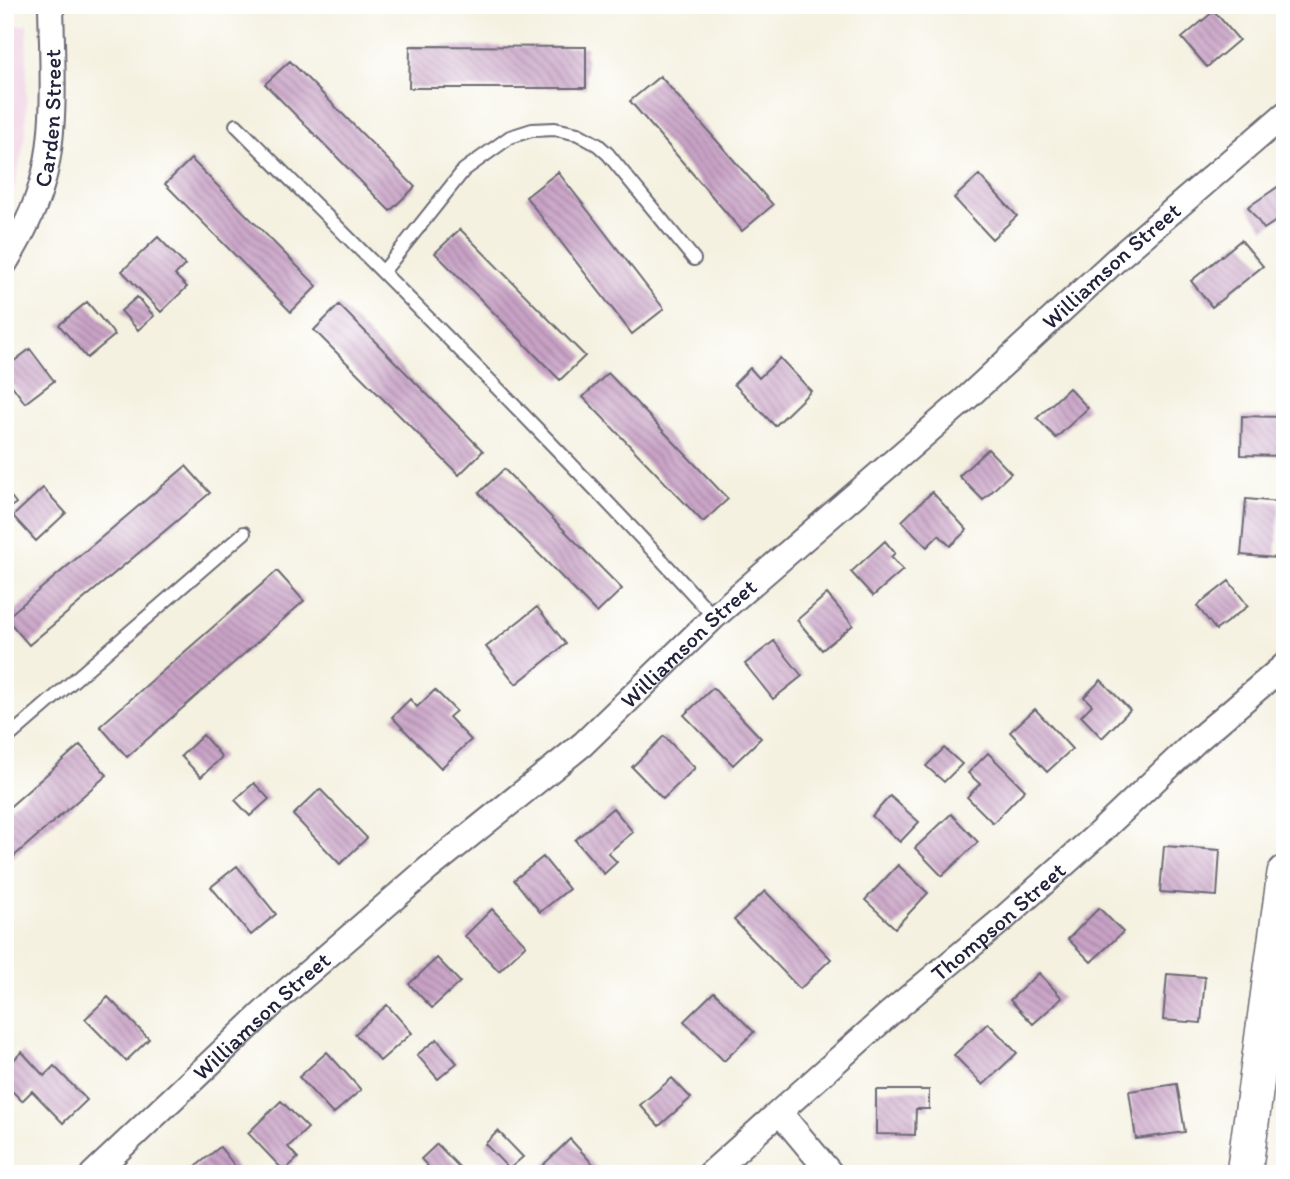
<svg xmlns="http://www.w3.org/2000/svg" width="1290" height="1179" viewBox="0 0 1290 1179" font-family="Itim,sans-serif">
<defs>
<pattern id="building-back-hatch" width="6" height="6" patternUnits="userSpaceOnUse" patternTransform="scale(1.75)"><rect width="6" height="6" fill="#c9a3c6"/><path d="M-1 5l2 2M0 0l6 6M5-1l2 2" fill="none" stroke="#a384a2"/></pattern>
</defs>
<rect width="100%" height="100%" fill="#fff"/>
<filter id="ink" filterUnits="userSpaceOnUse"><feTurbulence type="fractalNoise" baseFrequency=".0143" numOctaves="2"/><feDisplacementMap in="SourceGraphic" scale="14" xChannelSelector="R" yChannelSelector="G"/><feConvolveMatrix kernelMatrix="1 2 1 2 8 2 1 2 1" color-interpolation-filters="sRGB"/></filter>
<filter id="wash" filterUnits="userSpaceOnUse"><feTurbulence type="fractalNoise" baseFrequency=".00686" numOctaves="4" result="noise"/><feDisplacementMap in="SourceGraphic" scale="28" xChannelSelector="R" yChannelSelector="G"/><feGaussianBlur stdDeviation="1.57" result="paint"/><feColorMatrix in="noise" values="0 0 0 0 0 0 0 0 0 0 0 0 0 0 0 0 0 1.4 0 .05"/><feComposite in="paint" operator="in"/></filter>
<g filter="url(#wash)">
<rect width="100%" height="100%" fill="#f4f1e0"/>
<path fill="#f0d0e4" d="M5,25H27L26,134L15,184L5,208Z"/>
<g id="blocks">
<path fill="url(#building-back-hatch)" d="M1214,11L1239,40L1207,67L1182,38Z
M410,46L586,47V88H409Z
M290,61L415,187L390,211L265,84Z
M660,76L773,205L742,231L630,101Z
M191,159L317,286L291,312L165,184Z
M558,172L664,309L632,334L526,197Z
M979,175L1017,216L992,239L954,198Z
M1285,182V215L1264,229L1248,207Z
M460,229L585,356L560,380L435,253Z
M158,237L185,265L175,275L187,287L161,312L122,271Z
M1241,240L1263,266L1212,307L1191,281Z
M137,297L154,316L138,330L121,311Z
M87,302L115,335L87,358L59,325Z
M339,305L483,451L459,475L314,330Z
M30,349L54,381L25,403L5,376V368Z
M780,358L811,391L775,426L734,384L750,368L759,378Z
M608,373L728,499L703,522L583,397Z
M1069,388L1088,408L1056,438L1037,418Z
M1242,416L1285,417V456L1241,455Z
M988,449L1011,473L983,500L959,476Z
M186,466L210,493L29,645L6,618Z
M504,469L622,589L597,613L479,493Z
M43,488L66,513L36,541L13,516Z
M5,489L16,503L5,512Z
M932,492L967,530L950,546L939,535L927,547L902,521Z
M1246,499L1280,502L1276,558L1241,555Z
M885,541L895,553L891,557L903,570L873,596L851,572Z
M277,571L304,601L127,757L100,726Z
M1229,581L1248,606L1216,630L1197,606Z
M827,594L853,625L822,650L797,620Z
M537,607L566,644L516,684L486,647Z
M774,641L802,676L773,699L745,664Z
M1101,680L1130,710L1102,738L1081,716L1092,705L1084,697Z
M713,688L761,738L733,765L684,715Z
M435,690L456,711L449,717L471,740L441,768L392,717L410,699L417,707Z
M1035,709L1072,749L1047,772L1010,732Z
M203,735L222,757L201,777L181,756Z
M664,736L695,768L663,799L632,767Z
M80,745L107,775L5,864V811Z
M944,748L962,764L944,782L926,766Z
M988,753L1025,790L993,823L967,797L980,784L968,773Z
M254,783L269,799L250,816L235,800Z
M320,789L367,838L340,864L293,815Z
M890,796L919,822L900,842L872,816Z
M613,808L633,832L608,853L617,862L604,874L575,840Z
M951,814L978,842L942,876L915,848Z
M1164,846L1220,850L1217,896L1160,892Z
M543,857L569,889L540,912L514,880Z
M898,865L928,893L895,928L865,900Z
M237,866L276,914L251,935L211,887Z
M765,891L831,959L800,989L734,920Z
M1099,908L1123,932L1091,962L1068,939Z
M492,909L526,945L499,971L465,936Z
M437,958L460,982L432,1008L409,984Z
M1039,973L1062,998L1033,1024L1010,1000Z
M1167,974L1205,977L1201,1023L1163,1020Z
M714,992L754,1032L724,1061L684,1021Z
M108,997L149,1039L126,1061L85,1019Z
M387,1005L412,1033L380,1061L355,1034Z
M988,1023L1017,1053L983,1085L954,1055Z
M437,1039L457,1063L438,1079L417,1055Z
M22,1052L44,1076L54,1066L87,1100L63,1123L32,1091L22,1101L5,1084V1068Z
M327,1052L361,1090L333,1114L299,1077Z
M672,1078L691,1098L659,1126L640,1105Z
M1177,1084L1185,1132L1136,1139L1129,1091Z
M876,1090H929V1109H916L915,1135L876,1134Z
M281,1101L308,1128L288,1147L298,1158L284,1171L248,1133Z
M498,1131L523,1157L509,1169L485,1144Z
M570,1139L602,1174H546L540,1168Z
M437,1144L464,1172L462,1174H435L421,1159Z
M220,1147L241,1174H192L190,1171Z"/>
</g>
</g>
<g filter="url(#ink)">
<use href="#blocks" fill-opacity="0" stroke="#6c6a75" stroke-width="2"/>
<g fill="none" stroke-linecap="round" stroke-linejoin="round">
<defs>
<path id="lane" d="M236,125C397,287 560,447 714,617
M383,272L464,170L510,137L532,130L555,129L578,134L598,145L608,154L694,259
M5,740L244,533"/>
<g id="street">
<path id="s1" d="M5,263C19,240 32,216 40,190C58,136 52,62 51,5"/>
<path d="M780,1113L831,1174"/>
<path id="s2" d="M93,1174L281,996L429,868L583,744L714,617L969,396L1119,257L1285,114"/>
<path id="s3" d="M710,1174L889,1014L1003,919L1098,834L1195,742L1285,665"/>
</g>
<path id="secondary" d="M1244,1174L1285,873"/>
</defs>
<use href="#lane" stroke="#6c6a75" stroke-width="16"/>
<use href="#street" stroke="#6c6a75" stroke-width="28"/>
<use href="#secondary" stroke="#6c6a75" stroke-width="38"/>
<use href="#lane" stroke="#fff" stroke-width="12"/>
<use href="#street" stroke="#fff" stroke-width="24"/>
<use href="#secondary" stroke="#fff" stroke-width="35"/>
</g>
</g>
<g text-anchor="middle" stroke-width="5" stroke-linejoin="round" paint-order="stroke">
<g font-size="23" fill="#22223b" stroke="#fff">
<text dy="8" stroke="none"><textPath href="#s1" startOffset="154">Carden Street</textPath></text>
<text dy="8" stroke="none"><textPath href="#s2" startOffset="1365">Williamson Street</textPath></text>
<text dy="8" stroke="none"><textPath href="#s2" startOffset="798">Williamson Street</textPath></text>
<text dy="8" stroke="none"><textPath href="#s3" startOffset="383">Thompson Street</textPath></text>
<text dy="8" stroke="none"><textPath href="#s2" startOffset="231">Williamson Street</textPath></text>
</g>
</g>
<rect width="1290" height="1179" fill="none" stroke="#fff" stroke-width="28"/>
</svg>
